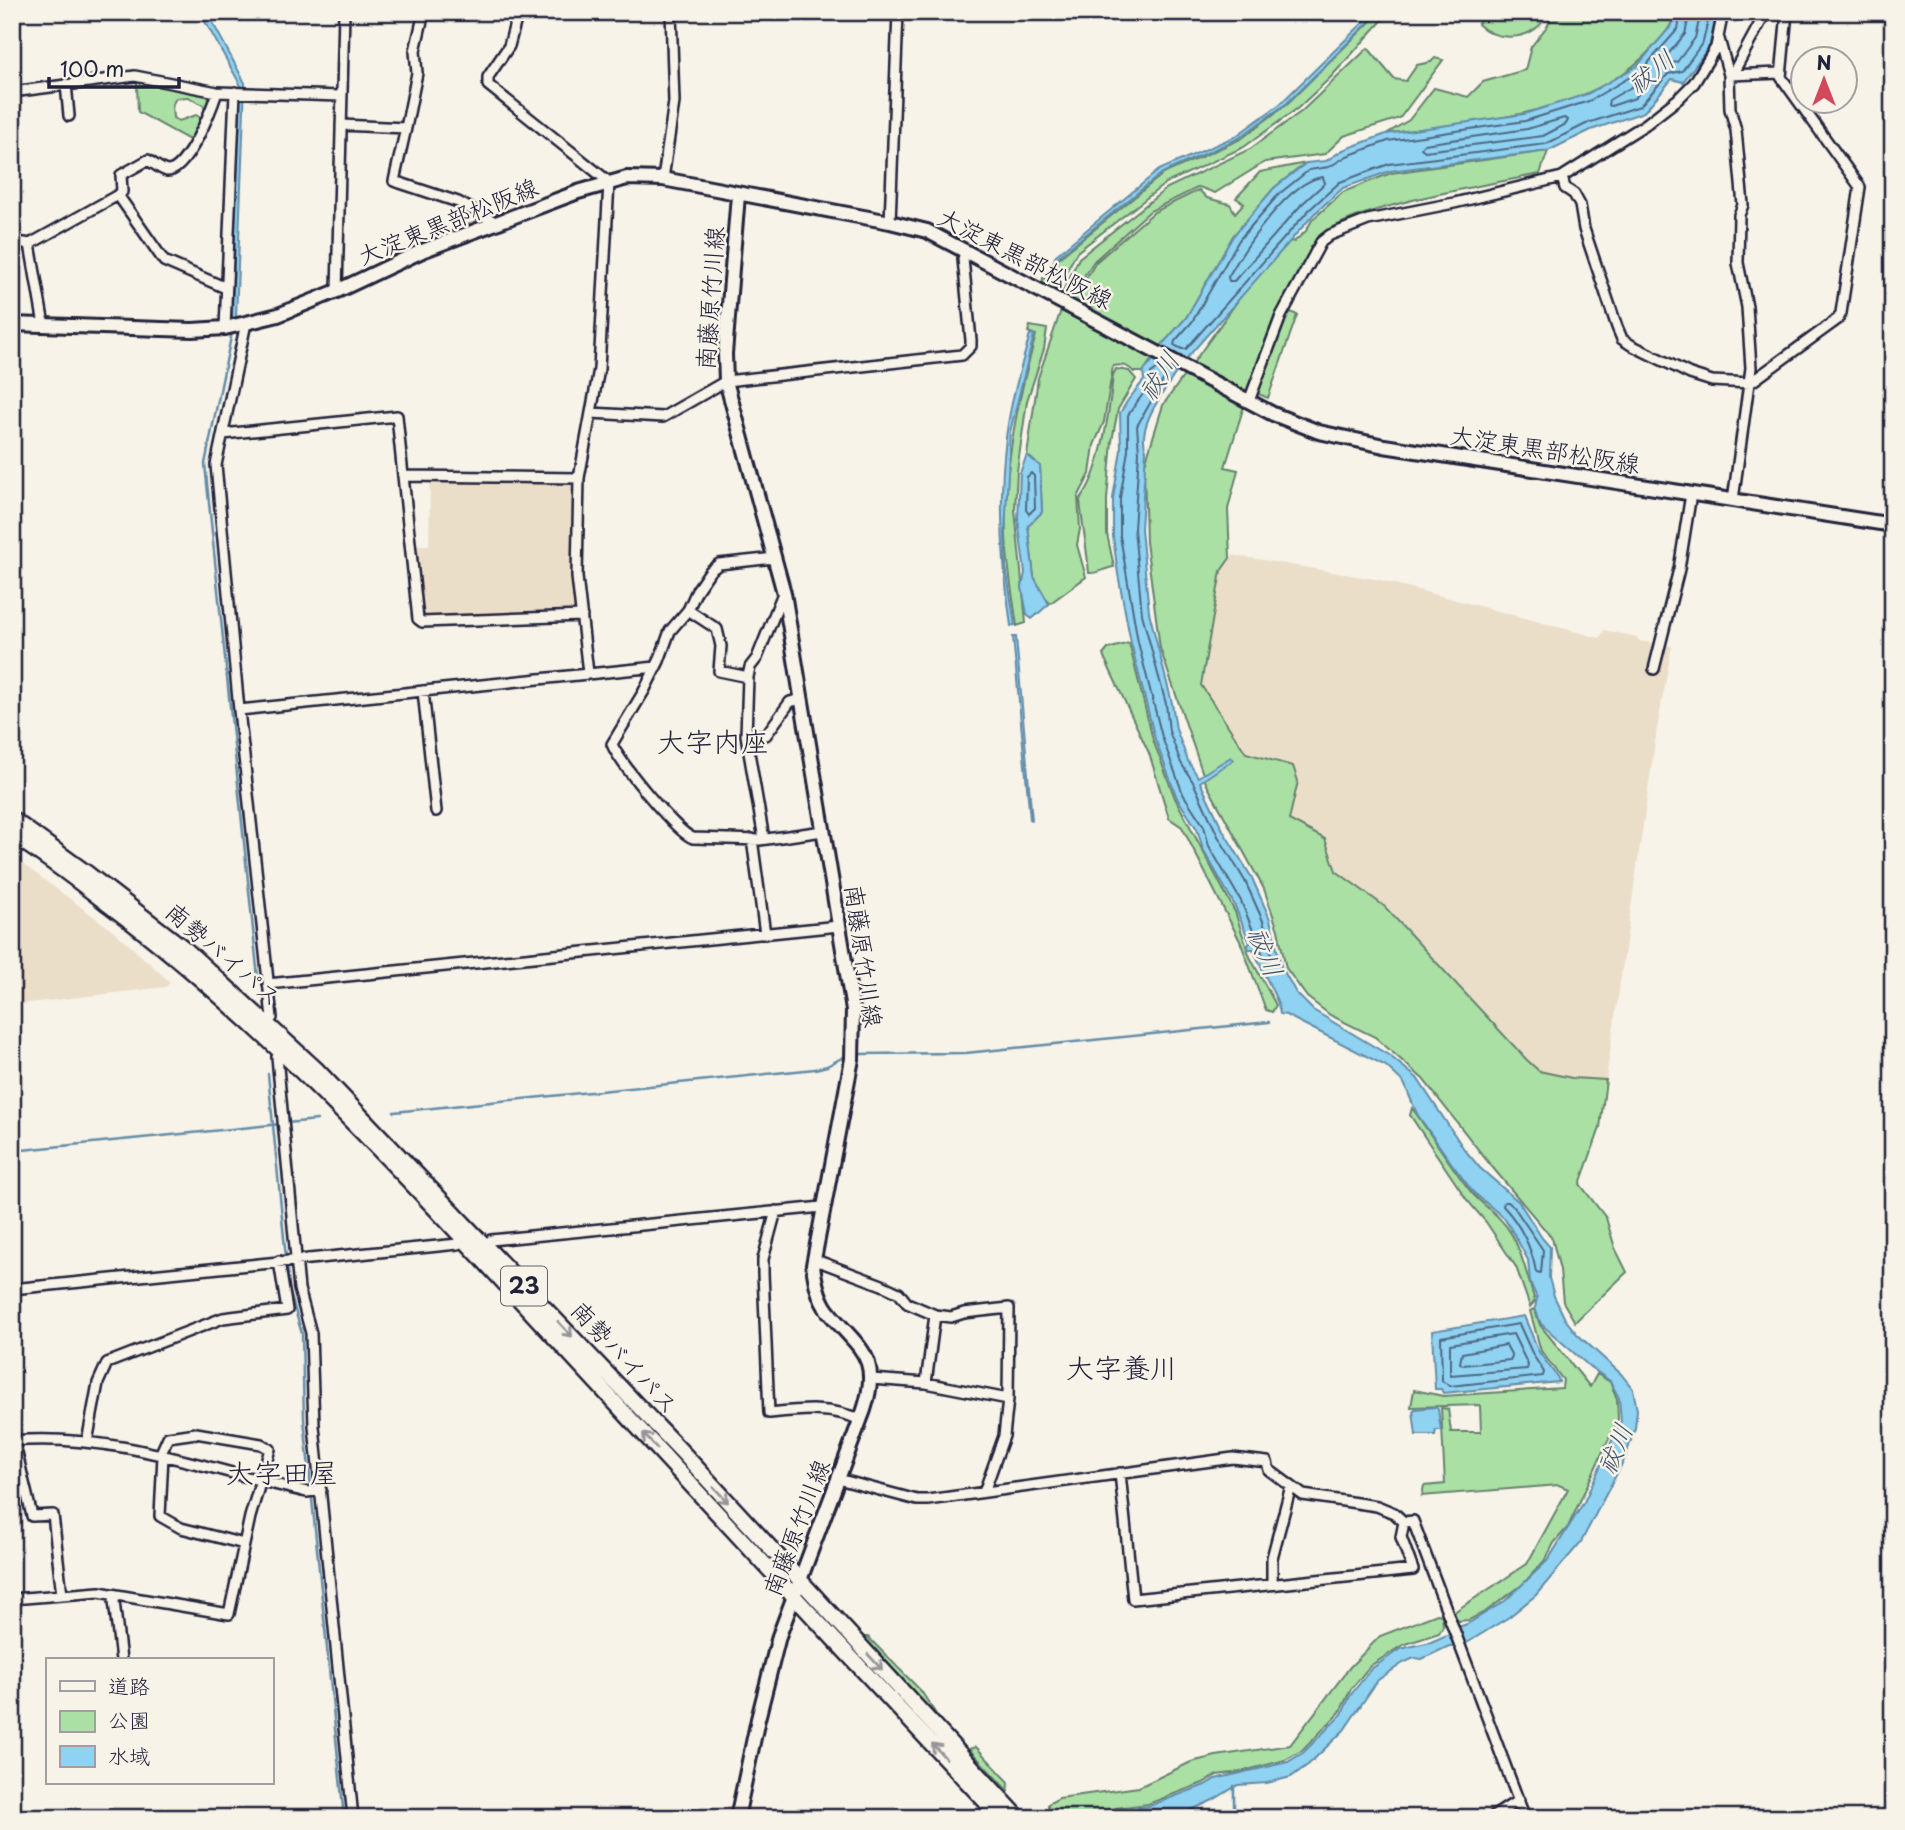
<svg xmlns="http://www.w3.org/2000/svg" width="1905" height="1830" viewBox="0 0 1905 1830" font-family="'Playpen Sans','Klee One',sans-serif">
<rect width="100%" height="100%" fill="#f7f3e8"/>
<filter id="ink" filterUnits="userSpaceOnUse"><feTurbulence type="fractalNoise" baseFrequency=".0143" numOctaves="2"/><feDisplacementMap in="SourceGraphic" scale="14" xChannelSelector="R" yChannelSelector="G"/><feConvolveMatrix kernelMatrix="1 2 1 2 8 2 1 2 1" color-interpolation-filters="sRGB"/></filter>
<g filter="url(#ink)">
<path fill="#ebdec9" d="M430,479L574,482L573,577L577,610L575,612L424,620L420,617L414,546L429,545Z
M1233,555L1380,580L1600,638L1604,630L1637,637L1639,641L1672,646L1657,729L1606,1080L1572,1078L1539,1071L1384,906L1336,871L1325,839L1288,820L1298,781L1293,766L1246,753L1201,685L1221,571Z
M12,856L116,933L170,982L166,987L12,1005Z"/>
<path fill="#aae0a3" stroke="#66816f" stroke-width="2" d="M1380,12H1390L1330,78L1298,108L1244,147L1166,183L1077,252L1056,290L1042,283L1043,278L1052,281L1059,258L1163,174L1241,139L1288,103Z
M1484,12H1548C1537,41 1498,44 1478,24Z
M1552,12H1675C1672,28 1663,36 1652,48C1591,118 1472,120 1386,134L1409,120L1434,88L1468,97L1483,82L1525,70L1531,47L1548,25Z
M1368,48L1394,79L1406,81L1417,65L1431,62L1435,58L1443,60L1400,118L1344,136L1325,154L1265,162L1215,193L1199,187L1150,211L1094,261L1070,298L1062,293L1079,258L1167,188L1250,149L1302,111Z
M144,78L213,95L207,113L203,105L188,97L176,98L172,105L173,118L179,121L196,115L204,120L191,141L138,112L137,84Z
M1548,151L1540,174C1497,183 1351,206 1325,234C1306,254 1295,283 1282,308L1297,315L1268,398L1249,390L1225,467L1238,470L1228,509L1230,558L1221,571L1201,685L1246,753L1293,766L1298,781L1289,820L1325,839L1336,871L1384,906L1527,1060L1539,1071L1572,1078L1606,1080L1600,1128L1580,1184L1606,1218L1615,1248L1627,1272L1575,1322L1563,1302L1560,1270L1552,1238L1488,1162L1423,1079L1375,1037L1330,1015L1307,997L1286,968L1278,930L1264,889L1206,783L1160,648L1146,542L1144,467L1163,405L1244,292L1290,241L1294,242L1306,231L1312,220L1343,192L1391,173Z
M1306,163L1274,188L1233,236L1186,318L1160,347L1143,372H1134C1127,365 1123,364 1113,366L1104,422L1094,445L1090,474L1078,497L1080,529L1077,545L1086,577L1049,604L1034,577L1028,526L1042,512L1040,467L1027,455L1038,378L1060,313L1078,292L1096,262L1154,212L1199,190L1207,198L1230,204L1235,213L1244,203L1236,198L1260,172Z
M1030,326L1047,329L1044,349L1027,401L1017,471L1015,510L1026,623L1017,626C1013,596 1007,566 1006,535C1003,468 1018,399 1036,335L1028,332Z
M1116,369L1129,371L1136,379L1118,409L1112,441L1107,499V534L1114,567C1105,568 1097,574 1089,573C1087,548 1082,524 1080,499C1101,476 1110,407 1113,375Z
M1129,643L1153,740L1175,798L1235,912L1250,957L1276,1005L1272,1012L1266,1010L1240,941L1182,827L1169,818L1149,753L1103,655L1108,649Z
M1412,1108C1432,1136 1450,1165 1471,1192C1485,1208 1500,1214 1512,1235C1524,1256 1527,1278 1535,1301L1530,1307L1516,1267L1486,1222L1467,1200L1410,1115Z
M1534,1309L1540,1325L1590,1387L1597,1374L1610,1382L1617,1399L1618,1419L1568,1527L1554,1543L1546,1559L1522,1585L1485,1612L1469,1620L1458,1621L1454,1613L1457,1610L1527,1564L1568,1489L1559,1485L1422,1496L1424,1486L1445,1484L1441,1408L1448,1409L1451,1432H1481L1480,1405L1411,1407L1414,1390L1443,1396L1562,1388L1563,1380L1541,1351L1530,1311Z
M1437,1614L1442,1615L1443,1626L1439,1633L1403,1645L1370,1666L1351,1689L1340,1712L1303,1750L1285,1760L1240,1772L1217,1775L1203,1783L1148,1804L1116,1808L1106,1818H1049L1048,1804L1059,1798L1139,1787L1191,1762L1216,1756L1290,1745L1350,1667L1380,1636Z
M863,1637H868L921,1691L943,1725Z
M976,1747L1009,1782L1008,1791L969,1749Z"/>
<path fill="#90d2f1" stroke="#648ca8" stroke-width="2" d="M203,12H207L245,83L236,318H232L240,84L202,16Z
M1374,12H1379L1287,103L1239,138L1162,173L1059,256L1051,279L1047,278L1056,255L1159,170L1236,136L1280,104Z
M1675,12H1717L1710,44L1712,46L1708,48L1683,82L1672,79L1644,112L1591,130L1548,151L1390,171L1343,188L1314,214L1186,359L1160,347L1186,318L1233,236L1274,188L1306,163L1326,161L1343,150L1386,134L1524,114L1587,94L1637,66L1672,25Z
M1030,334L1034,335L1010,432L1005,533L1006,567L1015,625L1011,626C1002,563 998,501 1006,438C1010,403 1021,368 1030,334Z
M1153,360L1177,371C1164,392 1136,426 1146,450L1141,529L1149,612L1172,703L1176,729L1188,761L1198,777L1231,757L1233,760L1200,782L1224,832L1252,878L1270,919L1281,966L1296,993L1313,1010L1390,1056L1417,1078L1464,1149L1480,1168L1519,1202L1542,1238L1550,1247L1549,1278L1554,1296L1565,1319L1577,1334L1621,1374L1633,1389L1637,1410L1635,1428L1625,1458L1581,1542L1536,1595L1509,1617L1465,1644L1458,1627L1467,1624L1505,1601L1548,1560L1584,1502L1621,1421L1619,1398L1610,1381L1590,1367L1541,1324L1535,1308L1537,1298L1530,1282L1528,1260L1514,1234L1504,1218L1473,1192L1452,1164L1417,1114L1404,1083L1386,1066L1286,1015L1280,1014L1278,1003L1253,949H1248V945L1250,943L1234,904L1203,849L1197,829L1177,798L1155,739L1131,643L1118,574L1113,537V498L1121,450L1120,413L1128,400L1144,380L1143,372Z
M1027,455L1040,466L1042,512L1028,526L1034,577L1049,604L1032,619L1027,615L1022,587L1025,573L1018,520L1020,473Z
M1013,637H1016L1032,820L1030,819Z
M1524,1316L1539,1352L1558,1378L1559,1382L1443,1393L1441,1389H1435L1432,1331Z
M1435,1407L1438,1409L1441,1430H1436L1435,1435H1416L1413,1411L1415,1409Z
M1449,1634L1454,1646H1449L1422,1659L1414,1658L1403,1663L1378,1680L1344,1730L1309,1764L1291,1777L1267,1783L1238,1785L1213,1800L1174,1818H1110L1116,1811L1122,1809L1149,1806L1205,1785L1215,1779L1288,1762L1304,1752L1342,1714L1350,1696L1371,1669L1400,1649L1431,1642Z"/>
<g fill="none" stroke-linecap="round" stroke-linejoin="round">
<path stroke="#4e6884" stroke-width="2" d="M1681,12L1678,29L1642,70L1589,101L1525,121L1388,141L1347,156L1329,167L1309,170L1279,194L1239,240L1192,322L1175,341L1174,345L1182,349H1186L1309,210L1340,182L1389,164L1546,144L1588,123L1640,106L1668,74L1682,71L1703,42L1710,12
M1690,12L1685,34L1664,59L1666,64L1677,62L1695,38L1701,12
M1640,82H1644L1645,86L1635,98L1611,106L1608,105L1609,100Z
M1564,118L1568,120L1566,124L1543,136L1425,151L1421,148L1424,144L1527,129Z
M1323,177L1325,183L1302,204L1234,281H1229L1228,277C1244,249 1289,180 1323,177Z
M1157,369L1165,373V377L1137,426L1139,452L1134,529L1142,614L1166,704L1169,731L1181,763L1193,782L1218,836L1245,881L1263,921L1272,957L1269,961L1265,960L1241,901L1209,846L1204,826L1183,794L1162,737L1138,642L1120,536V498L1128,450V415L1150,384L1151,373Z
M1031,473L1034,476L1035,508L1029,514L1026,510L1027,477Z
M1504,1202H1508L1514,1207L1543,1250L1541,1273L1536,1272C1532,1248 1520,1224 1503,1206Z
M1519,1324L1533,1355L1544,1372L1543,1376L1450,1386L1442,1381L1441,1337Z
M1513,1334L1528,1365L1527,1369L1450,1375V1344Z
M1506,1345L1512,1356L1510,1360L1463,1365L1460,1363L1462,1353Z"/>
<path stroke="#648ca8" stroke-width="2.5" d="M232,332L205,464L258,978
M857,1054L966,1053L1269,1022
M268,1074L286,1258
M394,1112L815,1069L827,1066L847,1055
M287,1123L317,1120
M12,1151L281,1124
M287,1265L289,1289L302,1334L304,1419L344,1818
M1234,1786V1818"/>
<defs>
<path id="minor" d="M518,12L509,46L488,77V85L609,182L599,369L579,478L577,577L588,673
M1719,39L1729,75L1730,109L1736,130L1743,205L1739,215L1738,263L1747,307L1751,368L1733,500
M1730,75L1780,73
M1732,75L1766,12
M66,84L69,116
M12,92L135,76L217,92L341,96
M341,125L406,128L417,73L415,51L424,12
M406,128L394,181L458,202L497,223
M1562,177L1565,188L1574,194L1580,205L1584,229L1617,327L1622,339L1631,345L1690,374L1712,381L1750,383L1838,319L1841,313L1860,187L1781,77L1787,12
M663,179L674,102L671,12
M118,195L164,261L226,288
M890,222L898,12
M12,241L30,244L118,195L122,192L121,175L148,160C153,163 161,170 167,171C187,172 212,108 217,92
M30,244L44,325
M337,291L344,12
M246,323L216,465L239,710L272,1018
M225,328L235,92
M1249,401L1281,316L1321,242L1330,235L1368,220L1454,203L1562,177L1646,124L1678,99L1694,83L1716,47L1723,12
M591,413L663,417L726,381L962,355L971,346V340L963,259L966,250
M223,434L397,416L403,476L579,478
M403,476L418,619L422,622L582,616
M774,558L719,564L710,571L697,590L688,610L670,631L659,661L644,691L612,744C618,761 677,833 693,838L760,840L823,831
M783,593L757,658L750,667L748,677L746,735H766L790,702L801,699
M688,610L717,629L721,646L719,671L748,677
M1654,669L1679,569L1691,494
M423,691L436,811
M239,710L656,667
M746,735L764,839
M752,839L765,934
M268,984L839,926
M277,1057L299,1289L311,1333L314,1426L353,1818
M776,1211L763,1259V1273L769,1413C799,1410 833,1406 860,1420
M491,1240L822,1207
M813,1259L882,1285L899,1293L907,1303L935,1315L951,1317L964,1313L1009,1308L1008,1399
M12,1289L458,1244
M871,1379L926,1383L1008,1399L1004,1436L984,1492
M926,1383L935,1315
M12,1441C113,1432 210,1470 307,1492L321,1490
M14,1441L32,1516L53,1515L62,1595
M87,1442L98,1383L107,1363L223,1318L287,1310L279,1261
M163,1455L160,1516L181,1528L244,1544
M1120,1473L1133,1599L1413,1570L1401,1537L1404,1522
M838,1479L917,1500H928L1233,1458L1267,1462L1269,1470L1303,1495L1377,1506L1394,1513L1404,1522L1413,1521L1525,1818
M1272,1584V1558L1291,1486
M116,1595L114,1601L121,1660
M12,1599L99,1592L229,1614L250,1517L270,1449L261,1444L196,1433L168,1437L160,1455
M1491,1818L1519,1800"/>
<path id="secondary" d="M12,324L192,330L225,328L246,323L278,315L337,291L422,251L578,192L627,178L663,179L890,222L927,231L1273,414L1319,432L1384,446L1893,525
M737,1818L758,1719L779,1636L864,1410C882,1355 858,1349 828,1311C818,1298 815,1281 813,1265L852,1059L853,1010L784,593L726,381L725,354L738,195"/>
<path id="trunk" d="M12,819L88,874L185,949L317,1070L684,1454L1019,1818
M12,835C46,856 78,881 109,905C267,1024 399,1169 533,1314C688,1482 844,1651 1001,1818"/>
</defs>
<use href="#minor" stroke="#22223b" stroke-width="14"/>
<use href="#secondary" stroke="#22223b" stroke-width="18"/>
<use href="#trunk" stroke="#22223b" stroke-width="19"/>
<use href="#minor" stroke="#f7f3e8" stroke-width="9"/>
<use href="#secondary" stroke="#f7f3e8" stroke-width="12"/>
<use href="#trunk" stroke="#f7f3e8" stroke-width="14"/>
</g>
<defs><path id="oneway-shaft" d="M-6 0H5M1.5-3L5.5 0L1.5 3" fill="none" stroke-width="1.6" stroke-linecap="round" stroke-linejoin="round" transform="scale(1.75)"/></defs>
<g stroke="#97959a">
<use href="#oneway-shaft" transform="translate(565 1329) rotate(47)"/>
<use href="#oneway-shaft" transform="translate(650 1441) rotate(-133)"/>
<use href="#oneway-shaft" transform="translate(721 1495) rotate(47)"/>
<use href="#oneway-shaft" transform="translate(875 1662) rotate(47)"/>
<use href="#oneway-shaft" transform="translate(939 1751) rotate(-133)"/>
</g>
</g>
<g text-anchor="middle" stroke-width="5" stroke-linejoin="round" paint-order="stroke">
<rect fill="#f7f3e8" stroke="#62616f" stroke-width="2" x="501" y="1266.5" width="46" height="39" rx="5"/>
<g font-size="23" font-weight="bold" fill="#22223b">
<text x="524" y="1294">23</text>
</g>
<g font-size="24" fill="#22223b" stroke="#f7f3e8">
<text transform="translate(448 222) rotate(-22)" y="8">大淀東黒部松阪線</text>
<text transform="translate(1025 259) rotate(27)" y="8">大淀東黒部松阪線</text>
<text transform="translate(711 298) rotate(-86)" y="8">南藤原竹川線</text>
<text transform="translate(1545 450) rotate(9)" y="8">大淀東黒部松阪線</text>
<text transform="translate(223 955) rotate(41)" y="8">南勢バイパス</text>
<text transform="translate(863 956) rotate(82)" y="8">南藤原竹川線</text>
<text transform="translate(624 1358) rotate(47)" y="8">南勢バイパス</text>
<text transform="translate(797 1528) rotate(-69)" y="8">南藤原竹川線</text>
</g>
<g font-size="26" font-style="italic" fill="#435772" stroke="#f7f3e8">
<text transform="translate(1651 72) rotate(-39)" y="9">祓川</text>
<text transform="translate(1159 376) rotate(-57)" y="9">祓川</text>
<text transform="translate(1265 952) rotate(68)" y="9">祓川</text>
<text transform="translate(1615 1449) rotate(-67)" y="9">祓川</text>
</g>
<g font-size="28" fill="#22223b" stroke="#f7f3e8">
<text x="713" y="752">大字内座</text>
<text x="1122" y="1378">大字養川</text>
<text x="282" y="1483">大字田屋</text>
</g>
</g>
<rect width="1905" height="1830" fill="none" stroke="#f7f3e8" stroke-width="42"/>
<rect x="21" y="21" width="1863" height="1788" fill="none" stroke="#22223b" stroke-width="2.5" filter="url(#ink)"/>
<rect x="46" y="1658" width="228" height="126" fill="#f7f3e8" stroke="#a29fa3" stroke-width="2"/>
<rect x="60" y="1681" width="35" height="10" fill="#f7f3e8" stroke="#a29fa3" stroke-width="2"/>
<text x="108" y="1694" font-size="21" fill="#22223b">道路</text>
<rect x="60" y="1711" width="35" height="21" fill="#aae0a3" stroke="#a29fa3" stroke-width="2"/>
<text x="108" y="1728" font-size="21" fill="#22223b">公園</text>
<rect x="60" y="1746" width="35" height="21" fill="#90d2f1" stroke="#a29fa3" stroke-width="2"/>
<text x="108" y="1764" font-size="21" fill="#22223b">水域</text>
<g transform="translate(1824 80)"><circle r="33" fill="#f7f3e8" stroke="#a29fa3" stroke-width="2"/>
<path d="M0-5L12 26L0 18L-12 26Z" fill="#d1495b"/>
<text y="-10" font-size="19" font-weight="bold" text-anchor="middle" fill="#22223b">N</text>
</g>
<path d="M49 77v10h130v-10" fill="none" stroke="#22223b" stroke-width="3.5"/>
<text x="60" y="77" font-size="21" fill="#22223b" stroke="#f7f3e8" stroke-width="5" paint-order="stroke">100 m</text>
</svg>
